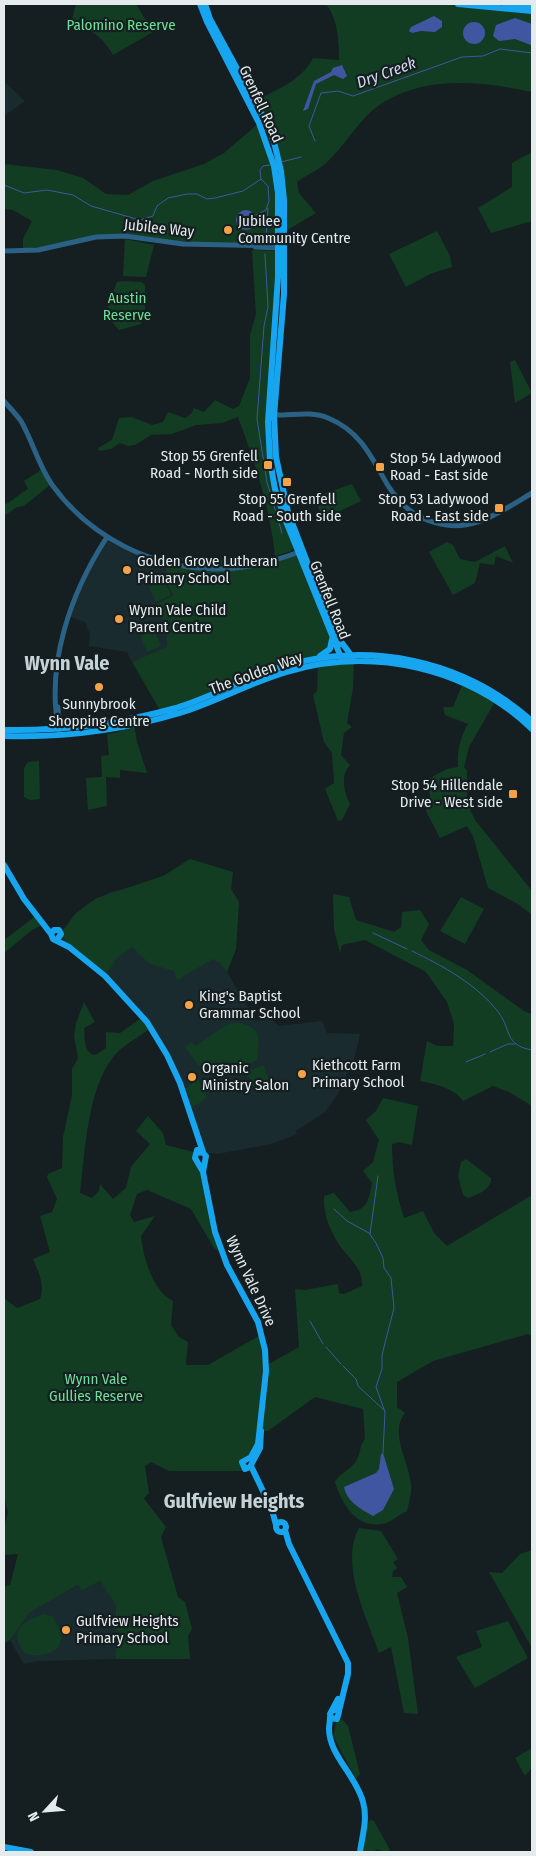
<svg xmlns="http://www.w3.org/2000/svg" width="536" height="1856" viewBox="0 0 536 1856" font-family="'Fira Sans Condensed',sans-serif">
<rect width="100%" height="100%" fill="#151f21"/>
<path fill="#192b2f" d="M4,81L25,101L4,116Z
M107,537L168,562L164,578L173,595L155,605L166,627L167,648L132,662L127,652L89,646L90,634L85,622L68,616L75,597Z
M233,872L231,889L239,902L236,949L227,972L256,1021L270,1018L279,1026L322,1021L327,1033L360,1034L355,1056L338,1094L325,1112L296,1131L297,1134L293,1136L271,1144L217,1154L203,1152L167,1055L119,989L69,947L61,937L73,916L90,902L111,892L149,882L165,875Z
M100,1581L116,1604V1659L39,1661L24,1664L10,1640L22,1619L29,1613L78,1585L82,1591Z"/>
<path fill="#123d22" d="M76,4H136L153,32L113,55C103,37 91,29 71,23Z
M326,4H458L532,11V92C480,81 420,74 374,109C355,125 344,147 326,163C317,171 306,175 297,182L299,193L316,213L284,232L277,153L255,101C278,89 301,81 313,58L339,60C339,41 338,19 326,4Z
M259,123L275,170L278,245L183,244L154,239L96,237L23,251V239L32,221L13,210L4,209V164L57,170L83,178L106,194L128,195L153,181L204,164L224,153Z
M532,152V221L491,233L478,208L512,187V163Z
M437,231L450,256L452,267L430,274L406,287L389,254Z
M125,239L154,245L146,277L123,276Z
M252,250L276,251L268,461L294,547L291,551L275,556C270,507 255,463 238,417L222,423L196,425L172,434L151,435L135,445L128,446L120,443L111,449L99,451L98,448L112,440L119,418L132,417L152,425L163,422L168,412L185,418L191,414L194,408L204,412L215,400L233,409L239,406L250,378V335L256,314Z
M123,281L141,282L145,285V318L141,324L119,330L105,314L117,282Z
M515,360L532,393L515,403L510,362Z
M41,470L50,485L24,506L17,507L4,516V505C15,500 18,494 28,489L24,481Z
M352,484L361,501L323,519L314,497Z
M447,542L453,545L460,559L475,562L505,546L513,563L496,556L494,565L480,563L475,583L453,595L429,552Z
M298,553L332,637L331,647L315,659L295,663L161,712L132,662L167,647L166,627L155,605L173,595L164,578L168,562L217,569L256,565Z
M169,556L208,561L253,557C245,571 188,563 173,560Z
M164,580L171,595L156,602L149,587Z
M154,630L161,646L147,652L140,636Z
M354,660L353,688L347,723L352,727L344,733L341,755L350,765C340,775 344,792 350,804L342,820L338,821L325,789L334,783L332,753L324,742L313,695L317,691L318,664Z
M463,683L496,700L469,747L464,767L467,771V803L475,820L532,891V915L518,904L488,888L473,836L467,826L440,838L426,811L430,797L428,779L447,769L458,767C457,751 460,738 468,724L445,715L443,707H453Z
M134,724L137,742L147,773L120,770V778L106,777L107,806L88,810L86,778L102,777L101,756L109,755L107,734L119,732Z
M39,761L40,799L30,800L24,797V768L28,762Z
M190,859L233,872L231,889L239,902L236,949L227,972L220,963L213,959L177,980L174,971L150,964L132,947L117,958L110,969L106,972L69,947L61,933L76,913L97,898L163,876Z
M333,894L349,897L356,920L394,932L401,927L402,912L420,910L429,924L421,940L429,950L467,970L524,1011L532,1014V1106L509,1092L493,1086L463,1101C454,1088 435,1084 420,1081L427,1041L437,1046H453L454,1024L447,1002L426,972L365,940L342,945L340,953L334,929Z
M461,897L484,909L465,944L440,931Z
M37,915L44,924L32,930L4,953V940Z
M84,1002L95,1022L84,1028C85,1038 83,1053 95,1055L106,1048V1032L120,1033L143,1017L151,1028C139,1037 123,1045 114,1056C87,1089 85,1152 80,1193L92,1198L99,1191L100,1184L113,1199L126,1188L131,1167L150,1144L136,1131L148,1116L163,1133L166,1145L197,1153L222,1253L214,1248L191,1209L147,1190L137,1194L130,1215L134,1222L155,1216L141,1236C143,1257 153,1292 173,1301L171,1325L179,1337L188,1342L186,1365H208L262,1334L267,1365L299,1347L295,1289L305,1290L338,1284L339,1293L344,1294L362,1286C363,1266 347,1258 338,1243C329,1228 323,1213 324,1196L334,1193L350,1212C368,1210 369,1198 372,1183L363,1171L373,1162L379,1140L366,1120L376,1111L383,1098L418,1106L412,1145L399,1142L392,1144C392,1171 396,1193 404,1218L423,1211L434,1233L447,1246L532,1195V1336L528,1334L433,1361L397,1382V1407L405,1413C389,1433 409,1462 411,1484C412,1494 409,1502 407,1511C400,1514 394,1520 386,1523C358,1531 342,1505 335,1482C339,1474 348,1471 353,1465C361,1457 359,1445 365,1439L363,1409L315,1397L268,1431H261C257,1449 247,1453 245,1471H169L151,1462L145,1466L149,1493L144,1498L145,1500L166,1527L161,1537L178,1597L185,1602L192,1629L188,1636L190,1659H116V1605L100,1581L82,1591L78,1585L29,1613L10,1640L4,1643V1587L10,1585L18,1554L4,1555V1527L8,1512L4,1498V1298L17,1308L40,1299C45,1284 39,1274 33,1259L50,1252L40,1216L52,1212L57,1199L47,1177L48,1174L62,1168L63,1137L72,1095V1069L78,1058L74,1036L76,1023Z
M237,1022C262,1028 260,1037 257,1060L228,1075L211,1072L204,1073L185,1047L192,1042L195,1046L227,1025Z
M263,1065L271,1083L254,1090L247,1072Z
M198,1079L207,1096L202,1102L192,1107L186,1088Z
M466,1159L491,1178C492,1189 477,1195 468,1198L463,1195L458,1176L461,1162Z
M359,1528L381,1531L398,1559L393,1562L397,1568L393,1571L392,1577H401L407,1587L397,1593L408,1638L418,1714L404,1713L391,1647L379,1653C367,1618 339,1564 359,1528Z
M532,1550V1648L489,1572L502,1573L520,1554Z
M45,1614L53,1617C56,1623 60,1629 61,1636C63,1654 39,1658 26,1654C7,1633 23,1620 45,1614Z
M508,1621L528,1658L475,1688L456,1657L482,1647L476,1631Z
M342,1719L348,1726L360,1774L356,1779L333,1736L336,1723Z
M532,1748V1768L525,1776L515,1758Z
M371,1820L374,1821L390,1850L386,1852L376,1849L375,1852H362L367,1823Z"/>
<path fill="#4156a0" d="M434,16L442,21V27L435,32L421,31L412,33L409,31L411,27Z
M515,18L532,24L531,45L515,39L499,41L493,36L496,25Z
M463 33a11 11 0 1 1 22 0a11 11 0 1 1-22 0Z
M342,65L347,76L343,79L334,75L316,84L308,109L303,111L314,81L331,72L333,68Z
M236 220a10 10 0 1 1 20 0a10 10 0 1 1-20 0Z
M383,1453L394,1489L383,1510L373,1516C361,1509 347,1502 344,1487L376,1473L379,1469L381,1454Z"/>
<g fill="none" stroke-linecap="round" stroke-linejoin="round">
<path stroke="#4156a0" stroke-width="1" d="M315,141L309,126L321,93L338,91L353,96L462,57L483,56L500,49L532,53
M281,162L301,157
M4,185L24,193L47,190L73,195L91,206L140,220L153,216L157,206L168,198L187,194H197L207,199L215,198L243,191L261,179L260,170L263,166L270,165
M256,215L266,210L269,201L268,186L261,179
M145,227L148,219
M266,240L268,208
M265,254L268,307L264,326L257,419L267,482L282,533
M373,933L407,949
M412,951C443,966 478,985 499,1013C512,1031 504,1045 532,1050
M490,1052L508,1044H515
M466,1062L485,1054
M334,1209L347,1221L369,1233L376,1243L383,1258L384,1268L391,1278L394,1308L382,1355V1369L376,1387L385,1412L383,1453
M370,1234L378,1176
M310,1321L323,1344
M326,1347L341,1364
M343,1366L356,1379L358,1386L384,1410"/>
<path stroke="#2b6185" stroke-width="5" d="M255,247L281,248
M4,251L38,250L96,237L125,236L183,244L282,246
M4,401C9,407 16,414 21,421C33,442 39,467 53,486C90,537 153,569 217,569C245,569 275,561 302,551
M275,413L278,415C294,415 312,411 328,418C360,431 371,456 387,484C398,502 411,515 430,521C469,536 500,512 532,493
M58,707L59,728
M59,731C45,665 71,592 107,537"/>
<path stroke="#17a5f0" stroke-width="6" d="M200,4L207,22L259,123L274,166L278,193V277L268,422L270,461L275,489L285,519L342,660
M205,4L210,19L265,120L274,142L281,171L284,200V294L274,416L276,457L288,512L339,645
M458,4L532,11
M505,4L532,6
M339,639L351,655
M320,656L330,649L332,639
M4,730C62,731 119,724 176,708C212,697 245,678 281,667C369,640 463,660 532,721
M4,736C63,738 123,730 180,713C216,702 249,683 286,672C372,646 467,667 532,729
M4,865L24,899L51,934
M57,940L61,934L59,930H54L51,934L53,939L69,947L105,976L147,1022L167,1055L180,1083L203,1152
M197,1150L195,1158L202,1170
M197,1153L202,1152L206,1156L203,1172L215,1232L227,1265L258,1322L265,1350L266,1371L258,1444L251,1457L242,1462L245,1469L250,1467L260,1448L261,1431
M251,1466L272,1510L276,1525
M276 1527a5 5 0 1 1 10 0a5 5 0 1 1-10 0Z
M285,1530L289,1544L348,1663V1674L339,1711
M333,1709L339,1712L337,1719L331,1718L330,1714L338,1699
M330,1717C330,1721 329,1725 329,1729C329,1755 357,1777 363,1802C368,1819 362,1836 360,1852
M4,1847L31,1852"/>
</g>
<g fill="#f5a346" stroke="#151f21" stroke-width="2">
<circle cx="228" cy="230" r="5"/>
<rect x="263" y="460" width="10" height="10" rx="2.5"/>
<rect x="375" y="462" width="10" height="10" rx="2.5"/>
<rect x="282" y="477" width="10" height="10" rx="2.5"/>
<rect x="494" y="503" width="10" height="10" rx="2.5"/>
<circle cx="127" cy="570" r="5"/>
<circle cx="119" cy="619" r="5"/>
<circle cx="99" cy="687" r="5"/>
<rect x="508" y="789" width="10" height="10" rx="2.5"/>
<circle cx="189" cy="1005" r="5"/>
<circle cx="302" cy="1074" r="5"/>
<circle cx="192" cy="1077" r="5"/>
<circle cx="66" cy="1630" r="5"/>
</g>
<g text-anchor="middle" stroke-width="4.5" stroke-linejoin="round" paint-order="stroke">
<g font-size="15" fill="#6ce094" stroke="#151f21">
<text x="121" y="30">Palomino Reserve</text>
<text x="127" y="303">Austin<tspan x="127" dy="17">Reserve</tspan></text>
<text x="96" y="1384">Wynn Vale<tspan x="96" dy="17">Gullies Reserve</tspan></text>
</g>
<g font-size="15" fill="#e5ebed" stroke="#151f21">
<text transform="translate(261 104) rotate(65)" y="5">Grenfell Road</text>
<text transform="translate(159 228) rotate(6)" y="5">Jubilee Way</text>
<text transform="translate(330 600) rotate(68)" y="5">Grenfell Road</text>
<text transform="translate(256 673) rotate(-20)" y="5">The Golden Way</text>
<text transform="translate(251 1281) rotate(65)" y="5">Wynn Vale Drive</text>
</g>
<g font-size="15" fill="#e5ebed" stroke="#151f21" text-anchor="start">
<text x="238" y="226">Jubilee<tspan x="238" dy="17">Community Centre</tspan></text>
<text x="258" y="461" text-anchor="end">Stop 55 Grenfell<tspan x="258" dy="17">Road - North side</tspan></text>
<text x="390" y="463">Stop 54 Ladywood<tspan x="390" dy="17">Road - East side</tspan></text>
<text x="287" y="504" text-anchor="middle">Stop 55 Grenfell<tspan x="287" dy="17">Road - South side</tspan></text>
<text x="489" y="504" text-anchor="end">Stop 53 Ladywood<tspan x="489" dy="17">Road - East side</tspan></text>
<text x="137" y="566">Golden Grove Lutheran<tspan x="137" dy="17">Primary School</tspan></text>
<text x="129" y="615">Wynn Vale Child<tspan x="129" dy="17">Parent Centre</tspan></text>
<text x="99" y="709" text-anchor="middle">Sunnybrook<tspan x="99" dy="17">Shopping Centre</tspan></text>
<text x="503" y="790" text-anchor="end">Stop 54 Hillendale<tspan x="503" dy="17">Drive - West side</tspan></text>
<text x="199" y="1001">King's Baptist<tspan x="199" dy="17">Grammar School</tspan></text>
<text x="312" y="1070">Kiethcott Farm<tspan x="312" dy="17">Primary School</tspan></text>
<text x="202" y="1073">Organic<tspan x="202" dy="17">Ministry Salon</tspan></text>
<text x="76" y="1626">Gulfview Heights<tspan x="76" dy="17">Primary School</tspan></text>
</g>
<g font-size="16" font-style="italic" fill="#d0d8ed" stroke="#151f21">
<text transform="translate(386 72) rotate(-20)" y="6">Dry Creek</text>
</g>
<g font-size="20" font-weight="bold" fill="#c6d3d6" stroke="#151f21">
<text x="67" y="670">Wynn Vale</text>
<text x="234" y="1508">Gulfview Heights</text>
</g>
</g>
<rect width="536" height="1856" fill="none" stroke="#e5ebed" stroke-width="10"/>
<g transform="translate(45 1811) rotate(244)" stroke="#151f21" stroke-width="4" paint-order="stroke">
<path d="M0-4L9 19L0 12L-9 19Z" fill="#e5ebed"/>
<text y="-8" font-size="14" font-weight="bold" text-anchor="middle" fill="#e5ebed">N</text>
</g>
</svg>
